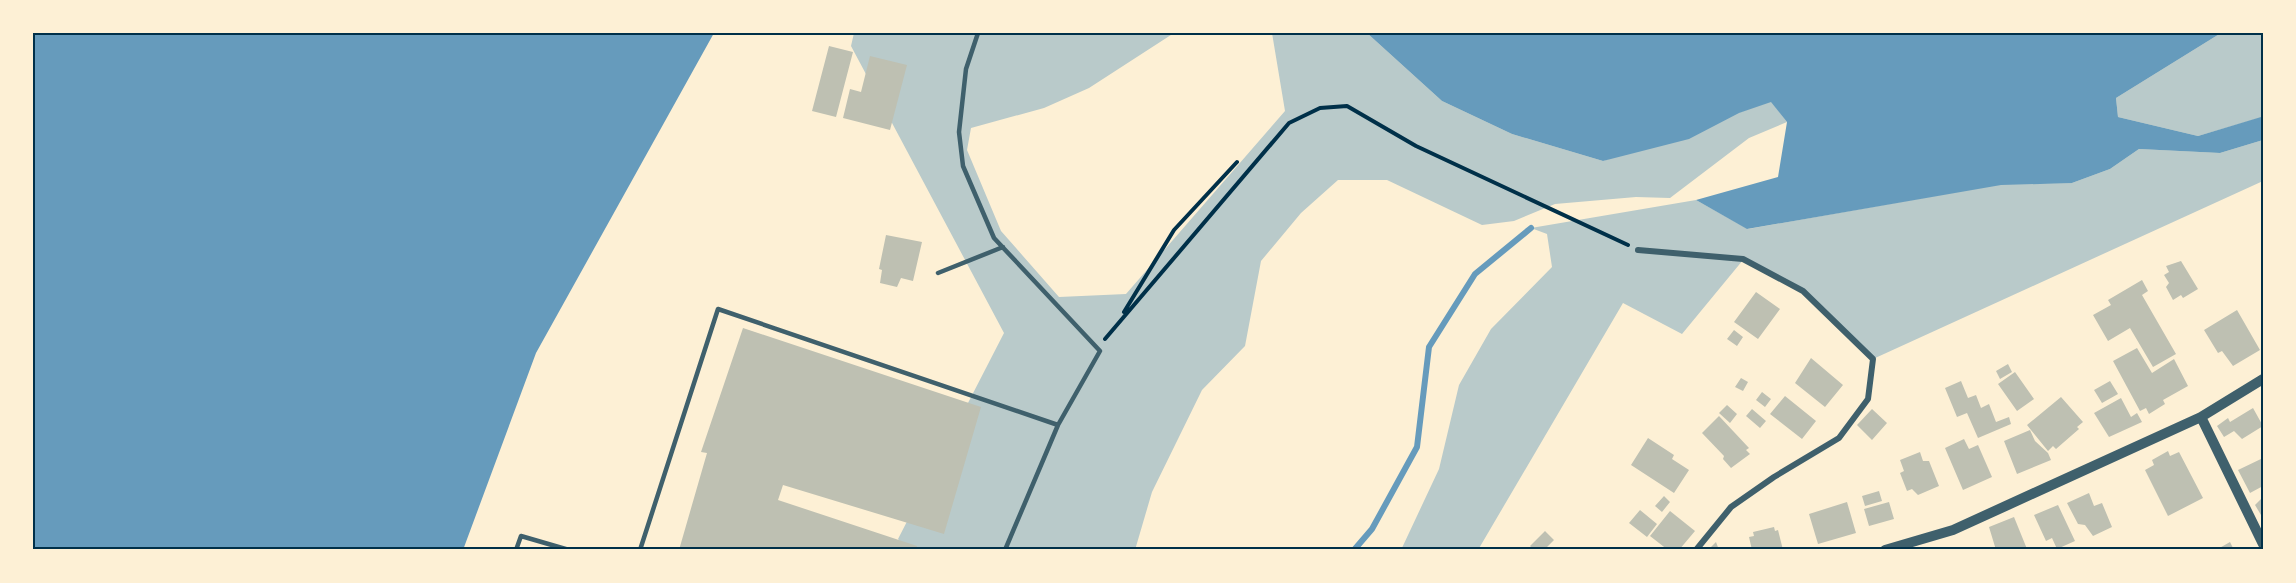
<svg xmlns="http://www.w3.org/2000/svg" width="2296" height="583" viewBox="0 0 2296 583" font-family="'DM Sans',sans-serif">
<rect width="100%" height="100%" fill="#fdf0d5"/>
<path fill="#b9caca" d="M854,33H1174L1089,88L1044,108L971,128L967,150L1001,231L1059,297L1126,294L1285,111L1272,33H1367L1442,101L1512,134L1603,161L1771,101L1787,122L1749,138L1670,198L1636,197L1555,204L1514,221L1482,225L1387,180H1338L1301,213L1261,261L1245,346L1202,390L1152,492L1135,550H907L898,539L1004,333L851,46Z
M2221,33H2263V117L2198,136L2118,117L2116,98Z
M2263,140V181L1873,359L1803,291L1743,260L1682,334L1623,303L1478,550H1401L1439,469L1459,385L1491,329L1552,267L1547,234L1531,228L1696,200L1748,229L2001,184L2072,183L2110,169L2139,149L2220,153Z"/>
<path fill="#669bbc" d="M33,33H714L536,353L463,550H33Z
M1367,33H2221L2116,98L2118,117L2198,136L2261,117L2263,140L2220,153L2139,149L2110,169L2072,183L2001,185L1747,229L1696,200L1778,177L1787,122L1771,102L1739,113L1689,139L1603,161L1512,134L1442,101Z"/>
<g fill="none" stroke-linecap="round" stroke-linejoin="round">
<path stroke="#669bbc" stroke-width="6" d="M1354,550L1372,529L1417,447L1429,347L1475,274L1531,228"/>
</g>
<path fill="#bec0b2" d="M829,46L853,52L836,117L812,111Z
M870,56L907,65L890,130L843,118L850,89L861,92Z
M886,235L922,242L913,281L901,278L897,287L880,283L882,270L879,269Z
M2181,261L2198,289L2183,298L2181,295L2173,300L2166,287L2169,283L2164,275L2169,272L2166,266Z
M2142,280L2148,291L2142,295L2176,354L2153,367L2130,328L2108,341L2093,315L2111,305L2108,300Z
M1756,292L1780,309L1758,339L1734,322Z
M2237,310L2260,350L2233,366L2222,351L2218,353L2204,330Z
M743,328L981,407L944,534L783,485L778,500L917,546L916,550H679L707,453L701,452Z
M1734,330L1743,337L1737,346L1727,339Z
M2137,348L2152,373L2174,359L2188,386L2163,400L2165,404L2149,414L2146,408L2140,411L2113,361Z
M1811,358L1843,385L1825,407L1795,383Z
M2008,364L2012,372L2000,379L1996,371Z
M2015,372L2034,399L2017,411L1998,384Z
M1741,378L1748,382L1743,391L1735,387Z
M1961,381L1968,398L1976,395L1981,408L1989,404L1996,422L2009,417L2011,424L1978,438L1967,413L1957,417L1945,388Z
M2110,381L2118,394L2102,403L2094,390Z
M1762,392L1771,399L1765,407L1756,400Z
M1785,396L1816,421L1802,439L1770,414Z
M2061,397L2083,422L2077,427L2079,429L2056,449L2053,446L2048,451L2027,425Z
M2121,398L2131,417L2137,413L2142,422L2109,437L2094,413Z
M1727,405L1737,414L1730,423L1719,413Z
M2253,408L2263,426L2242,439L2234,431L2224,437L2217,426L2228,418L2230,422Z
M1752,409L1766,421L1760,428L1746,416Z
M1872,409L1887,423L1872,440L1857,425Z
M1719,416L1749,448L1746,450L1750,454L1731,468L1723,459L1724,456L1702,433Z
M2030,430L2035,441L2048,453L2051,460L2017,474L2004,441Z
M1648,438L1674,455L1672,459L1689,470L1674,493L1631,465Z
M1964,439L1969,449L1978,445L1992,477L1963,490L1945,448Z
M2168,451L2170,456L2179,452L2203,498L2168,516L2145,470L2154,465L2152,460Z
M1920,452L1923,461H1929L1939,486L1918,495L1912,489L1907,491L1900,473L1904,471L1900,460Z
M2263,458V486L2250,493L2238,470Z
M1879,491L1882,501L1865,506L1862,496Z
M2089,493L2094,506L2102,503L2112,527L2093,536L2085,525L2078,524L2067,503Z
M1664,496L1670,502L1662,512L1655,506Z
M2263,497V513L2261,515L2255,505Z
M1847,502L1856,533L1818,544L1809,514Z
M1889,502L1894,519L1869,526L1864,509Z
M2058,505L2075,541L2057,549L2052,538L2046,541L2034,515Z
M1640,510L1657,524L1647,537L1629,523Z
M1670,511L1695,531L1679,550H1668L1650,536Z
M2014,517L2027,549L1996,550L1989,527Z
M1774,527L1775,531L1778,530L1783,550H1752L1749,537L1754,536L1753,532Z
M1545,531L1554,540L1544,550H1534L1530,546Z
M1716,542L1719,550H1708Z
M2230,542L2234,550H2216Z"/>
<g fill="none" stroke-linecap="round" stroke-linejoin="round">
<path stroke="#003049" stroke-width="4" d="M1124,312L1174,230L1237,162
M1105,339L1289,123L1320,108L1347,106L1416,146L1628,245"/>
<path stroke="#3f606c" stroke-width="4.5" d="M978,33L966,69L959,132L963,166L994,238L1100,351L1058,425L1005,550
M938,273L1003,247
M516,550L521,536L569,550
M640,550L718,309L1058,425"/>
<path stroke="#3f606c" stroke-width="6" d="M1638,250L1743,259L1803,291L1873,359L1868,399L1839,438L1774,477L1731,507L1696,550"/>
<path stroke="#3f606c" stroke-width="10" d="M2201,417L2263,544
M1885,550L1953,530L2201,417L2263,379"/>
</g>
<rect width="2296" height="583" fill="none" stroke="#fdf0d5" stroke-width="69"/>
<rect x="34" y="34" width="2228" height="514" fill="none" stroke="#003049" stroke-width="2"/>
</svg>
